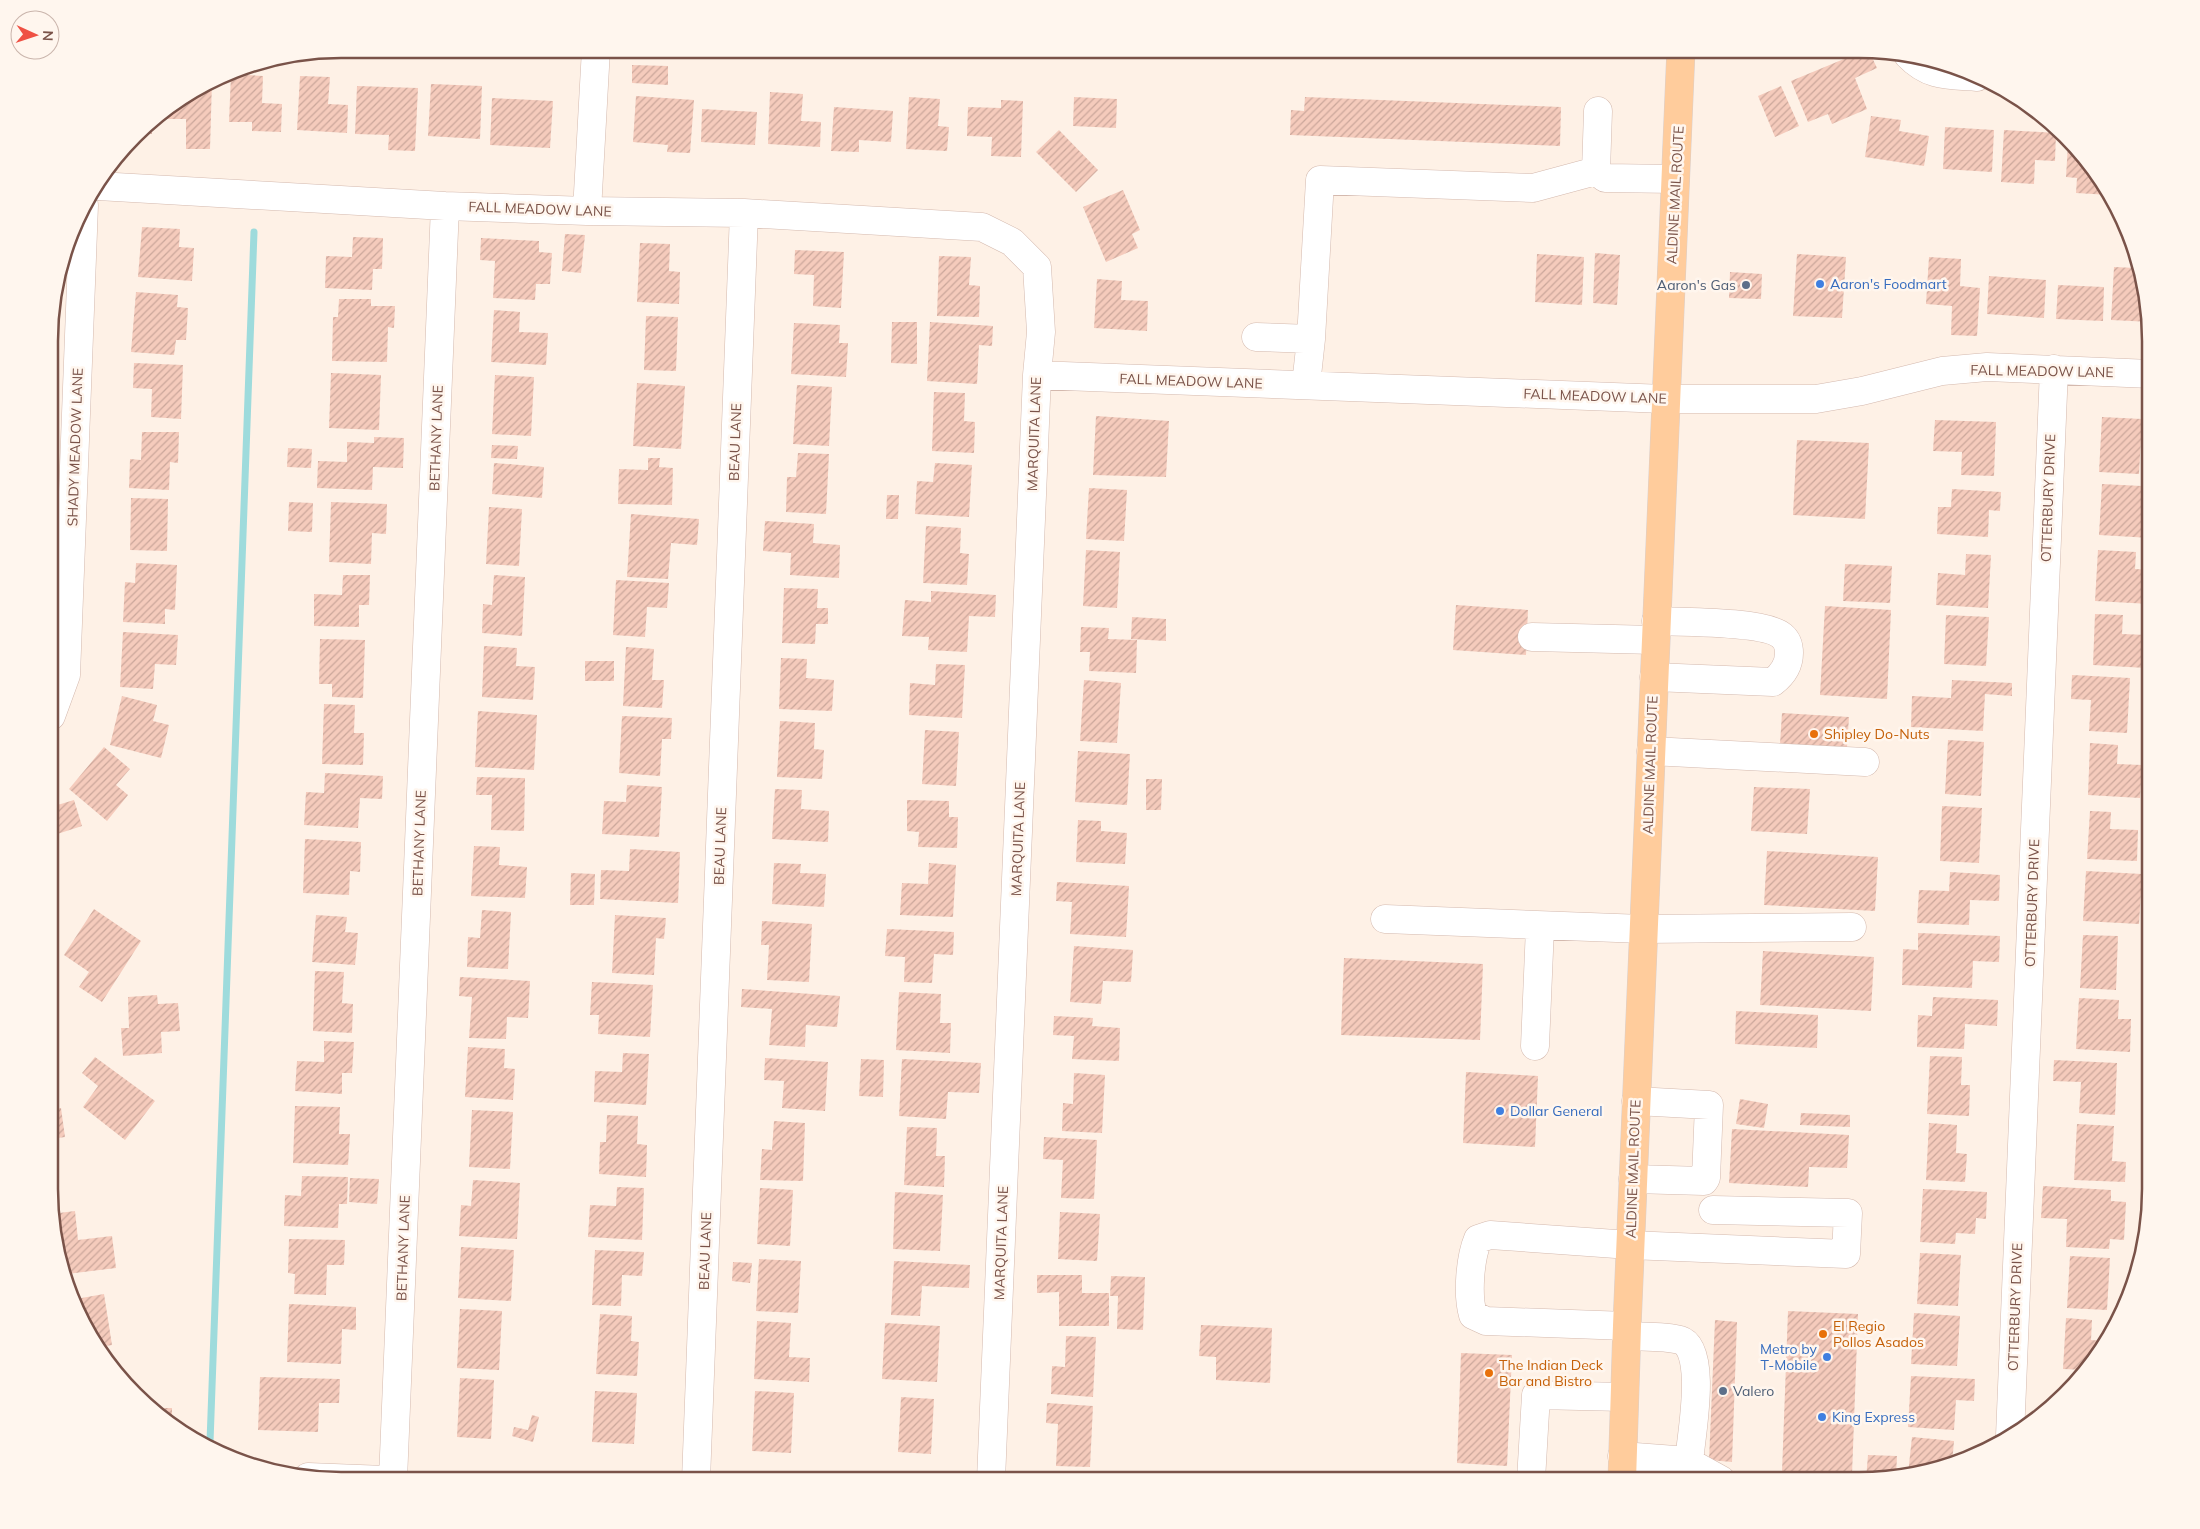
<svg xmlns="http://www.w3.org/2000/svg" width="2200" height="1529" viewBox="0 0 2200 1529" font-family="Mulish,sans-serif">
<defs>
<pattern id="building-hatch" width="6" height="6" patternUnits="userSpaceOnUse" patternTransform="scale(1.25)"><rect width="6" height="6" fill="#f5cbbc"/><path d="M-1 1l2-2M0 6l6-6M5 7l2-2" fill="none" stroke="#cba79b"/></pattern>
</defs>
<rect width="100%" height="100%" fill="#fef1e6"/>
<g fill="none" stroke-linecap="round" stroke-linejoin="round">
<path stroke="#9edbdc" stroke-width="7" d="M210,1442L254,232"/>
</g>
<path fill="url(#building-hatch)" d="M1868,49L1877,68L1855,78L1867,109L1832,124L1828,114L1808,122L1791,81Z
M632,65L668,66V85L632,83Z
M231,74L263,76L262,103L282,104L281,132L252,131V122H229Z
M300,76L330,77L328,104L348,105L347,133L297,130Z
M212,81L210,149H186V119H160L161,113Z
M431,84L482,86L480,139L428,136Z
M357,86L418,88L415,151L388,150L389,135L355,134Z
M1781,86L1799,126L1775,137L1758,96Z
M770,92L803,94L801,121L821,122L820,147L768,144Z
M636,96L694,100L690,153L667,152L668,145L633,142Z
M909,97L940,99L938,126L949,127L947,151L906,149Z
M1074,97L1117,99L1116,128L1073,126Z
M1305,97L1561,107L1560,146L1290,135L1291,110L1304,111Z
M492,98L553,101L550,148L490,145Z
M1001,100L1023,101L1021,157L991,156L992,137L967,136L968,107L1001,108Z
M834,107L893,111L891,142L859,140V152L831,151Z
M702,109L757,112L755,145L701,142Z
M1871,116L1901,120L1899,131L1929,136L1924,166L1865,157Z
M152,119V134L139,133L148,121Z
M1945,127L1994,130L1992,172L1943,169Z
M1059,130L1098,170L1076,192L1036,152Z
M2004,130L2056,133L2055,161L2035,160L2034,184L2001,182Z
M2068,144H2075L2079,148L2110,195L2076,193L2077,178L2066,177Z
M1123,190L1140,230L1132,234L1138,248L1106,262L1083,207Z
M142,227L180,229L179,247L194,248L192,281L138,277Z
M565,234L585,235L581,273L562,271Z
M353,237L383,238L382,269H373L372,290L325,288L326,256L352,257Z
M481,238L539,241V252L552,253L550,284H536L535,300L493,298L495,261L480,260Z
M640,243L670,244L669,271L680,272L679,304L637,302Z
M795,250L844,252L841,308L813,306L814,275L794,274Z
M1595,253L1620,255L1617,305L1593,303Z
M1537,254L1584,257L1582,305L1535,302Z
M1797,254L1846,257L1842,318L1793,316Z
M939,256L971,257L969,285L980,286L979,317L937,316Z
M1929,257L1961,259L1960,286L1980,288L1977,336L1951,335L1952,306L1926,304Z
M2114,267L2136,268L2151,322L2111,320Z
M1730,272L1762,274L1761,299L1729,298Z
M1989,276L2046,280L2044,318L1987,314Z
M1097,279L1122,281L1121,300L1148,301L1147,331L1094,328Z
M2058,285L2104,287L2103,321L2056,319Z
M136,292L178,295L177,307L188,308L186,340H176L174,355L131,352Z
M339,299H371V306H395L394,328L388,327L387,362L332,361L333,317H338Z
M494,310L520,312L519,332L548,333L546,365L491,362Z
M646,316L678,317L676,371L644,370Z
M892,322H917V364L891,363Z
M930,322L993,326L992,346L979,345L977,384L927,381Z
M794,323L840,325L839,343H848L846,377L791,374Z
M134,363L183,365L181,419L151,417L152,389L133,388Z
M331,373L381,375L379,430L329,428Z
M495,375L534,377L531,436L492,434Z
M637,383L685,386L681,449L633,446Z
M797,385L832,387L829,446L793,444Z
M934,392L965,393L964,421L975,422L974,453L932,451Z
M1096,416L1169,421L1166,477L1093,475Z
M2102,417L2142,419L2139,474L2099,472Z
M1935,420L1996,422L1994,476L1961,475L1962,452L1933,451Z
M142,432H179L178,463L170,462L169,490L129,488L130,459L141,460Z
M374,437L404,438L403,468L373,467L372,490L317,488L318,461L347,462V442L374,443Z
M1797,440L1869,443L1865,519L1793,515Z
M492,445L518,446L517,459L491,458Z
M288,448L312,449L311,468L287,467Z
M798,453L829,454L826,514L786,512L787,477H796Z
M648,458H660L659,467L673,468L672,505L618,504L619,469L648,470Z
M494,463L544,467L542,498L492,494Z
M935,463L972,465L969,517L915,514L917,481L933,482Z
M2102,484L2142,486L2141,504L2151,505V538L2099,535Z
M1089,488L1127,490L1124,541L1086,539Z
M1952,489L2001,492L2000,511L1989,510L1988,537L1937,534L1938,507H1951Z
M887,495H899L898,519H886Z
M131,498L168,499L167,551L130,550Z
M289,502L313,503L312,532L288,531Z
M331,502L387,504L386,534L372,533L371,564L329,562Z
M489,507L522,509L519,566L486,564Z
M631,514L699,519L697,545L671,543L668,579L627,577Z
M765,521L814,524L813,543L840,545L839,578L790,575L791,553L763,551Z
M926,526L961,528L960,553L969,554L967,585L923,583Z
M1086,550L1120,552L1117,608L1083,606Z
M2098,550L2136,552L2135,569L2151,570L2150,604L2095,601Z
M1966,554L1991,555L1988,608L1936,605L1938,573L1965,575Z
M136,563L177,565L175,610L165,609V624L123,622L125,582L135,583Z
M1845,564L1892,566L1890,603L1843,601Z
M343,575H370L369,605H359V627L314,626V594L342,595Z
M494,575L525,577L522,636L482,633L483,604L492,605Z
M616,580L669,583L667,608L647,607L645,637L613,635Z
M784,588L818,589L817,608H828V624H816L815,644L782,643Z
M931,591L996,595L995,617L969,616L967,652L928,650L929,637L902,636L905,600L931,602Z
M1456,605L1528,610L1526,655L1453,650Z
M1825,606L1891,610L1887,699L1820,695Z
M2095,614L2123,615L2122,634L2148,635L2146,668L2093,665Z
M1946,615L1989,617L1986,666L1944,664Z
M1132,617L1166,619V641L1131,639Z
M1081,627L1109,628L1108,639L1137,640L1136,673L1089,671L1090,652H1080Z
M123,632L178,635L176,665L155,664L153,689L120,687Z
M320,639L365,640L363,698L332,697V684H319Z
M484,646L517,648L516,666L535,667L533,700L482,697Z
M626,647L654,649L652,680H664L662,708L623,706Z
M781,658L807,659L806,678L834,680L832,711L779,709Z
M585,661H614V681H585Z
M936,664L965,665L962,718L909,715L910,683L935,685Z
M2072,675L2130,678L2127,733L2089,731L2091,700L2071,699Z
M1084,680L1121,683L1117,743L1080,741Z
M1952,680L2012,683V696L1985,694L1983,731L1911,727L1912,696L1951,698Z
M122,696L157,705L153,721L169,725L161,758L110,745Z
M324,704L355,705L354,733H364L363,765L322,764Z
M478,711L537,715L534,770L475,767Z
M1782,713L1849,717L1847,747L1780,744Z
M622,716L672,718L671,739H662L660,776L619,773Z
M780,721L815,723L814,749L824,750L822,779L777,777Z
M925,730L959,732L956,786L922,784Z
M1948,740L1984,742L1981,796L1945,794Z
M2090,743L2118,745L2117,764L2142,765L2140,798L2088,795Z
M104,747L130,769L116,785L128,795L107,821L69,789Z
M1078,751L1130,754L1127,805L1075,802Z
M325,773L383,776L382,799L360,798L358,828L304,825L306,792L324,793Z
M477,777L525,778L524,831L491,830L492,795H476Z
M1146,779H1162L1161,810H1146Z
M627,785L662,787L659,837L602,834L604,801L626,802Z
M1754,787L1810,789L1807,834L1751,831Z
M775,789L802,790L801,809L829,811L828,842L772,839Z
M74,800L82,826L51,836V807Z
M907,800L949,801V817H958L957,848L918,847L919,832L907,831Z
M1942,806L1982,808L1979,863L1940,861Z
M2090,811L2111,812L2110,829L2138,830L2137,861L2087,859Z
M1078,820L1101,821V831L1127,833L1125,864L1076,862Z
M305,839L361,842L360,872L350,871L349,895L303,893Z
M474,846L500,847L499,865L527,867L525,898L471,896Z
M630,849L680,852L678,903L600,899L601,870L629,871Z
M1767,851L1878,857L1875,911L1764,905Z
M774,863L801,864L800,873L826,874L824,907L772,904Z
M929,863L956,865L953,917L900,915L902,883L928,884Z
M2086,871L2142,874L2139,924L2083,921Z
M1950,872L2000,875L1999,901L1970,900L1969,925L1917,923L1919,890L1949,891Z
M571,873L595,874L594,905H570Z
M1057,882L1129,886L1126,937L1070,934L1072,902L1056,901Z
M94,909L141,941L102,1002L79,987L89,972L64,955Z
M482,910L511,912L508,969L467,967L468,937L480,938Z
M316,915L347,917L345,932L358,933L355,965L312,962Z
M615,915L666,918L664,939L656,938L654,975L612,973Z
M762,921L812,924L809,982L767,980L769,945H761Z
M887,929L954,932L953,955L934,954L932,983L904,982L905,957L885,956Z
M1918,933L2000,936L1999,962L1973,961L1972,988L1902,985L1903,949L1918,950Z
M2083,935L2118,936L2116,990L2080,988Z
M1074,946L1133,950L1131,982L1103,981L1101,1004L1070,1002Z
M1763,951L1874,957L1871,1011L1760,1005Z
M1344,958L1483,964L1480,1040L1341,1035Z
M315,971L344,972L342,1003L353,1004L352,1033L313,1031Z
M460,977L530,981L528,1018L507,1017L506,1039L469,1038L472,997L459,996Z
M592,982L653,985L650,1037L598,1034L599,1015H590Z
M742,989L840,996L837,1027L806,1025L805,1047L769,1045L772,1009L741,1007Z
M899,992L941,994L940,1023H951L950,1053L896,1050Z
M157,995L158,1004L178,1003L180,1031L161,1032L162,1053L123,1056L121,1028H129L128,997Z
M1933,997L1998,1000L1997,1026L1965,1024L1964,1049L1917,1047L1918,1015L1932,1016Z
M2079,998L2119,1000L2118,1019H2131L2130,1052L2076,1049Z
M1736,1011L1818,1015L1817,1048L1735,1044Z
M1054,1016L1093,1018L1092,1026L1120,1028L1119,1061L1072,1059L1074,1036L1053,1035Z
M324,1041L354,1042L352,1073H342V1094L295,1091L297,1061L324,1062Z
M468,1047L505,1049L504,1068L515,1069L513,1100L465,1097Z
M623,1053L649,1054L646,1105L594,1102L595,1071L622,1072Z
M1930,1056L1962,1057L1961,1085H1970L1969,1116L1927,1114Z
M95,1057L155,1101L125,1140L83,1107L98,1086L82,1073Z
M765,1058L828,1062L825,1111L782,1108L784,1081L764,1080Z
M861,1059L884,1060L883,1097L859,1096Z
M902,1059L981,1063L979,1093L948,1092L946,1119L899,1116Z
M2054,1060L2117,1063L2115,1115L2079,1113L2081,1082L2053,1081Z
M1466,1072L1538,1076L1535,1147L1463,1143Z
M1074,1073L1105,1075L1102,1133L1062,1131L1063,1103L1073,1104Z
M1740,1099L1768,1104L1764,1128L1736,1124Z
M295,1106L340,1107L339,1134H350L348,1165L293,1163Z
M61,1108L65,1137L51,1139V1109Z
M472,1110L513,1112L510,1169L469,1167Z
M1801,1113L1850,1115V1127L1800,1125Z
M607,1115L638,1116L637,1144L647,1145L646,1177L599,1174L600,1142H606Z
M774,1121L805,1123L803,1181L760,1180L762,1149L772,1150Z
M1929,1123L1957,1125L1956,1153L1967,1154L1965,1182L1926,1180Z
M2077,1124L2114,1126L2112,1161L2126,1162L2125,1182L2074,1180Z
M907,1127L937,1128L936,1156H945L944,1187L904,1185Z
M1732,1129L1849,1135L1847,1168L1809,1167L1808,1187L1729,1183Z
M1044,1137L1097,1140L1094,1199L1061,1198L1063,1160L1043,1159Z
M302,1176L348,1177L347,1204H339L338,1228L284,1226L285,1195L301,1196Z
M350,1178L379,1179L377,1204L349,1202Z
M473,1180L520,1183L517,1239L459,1236L461,1205L471,1206Z
M2043,1186L2111,1190V1201L2126,1202L2124,1240L2110,1239L2109,1249L2066,1247L2067,1219L2041,1218Z
M617,1187L644,1188L642,1240L588,1237L590,1205L616,1206Z
M760,1188L793,1190L790,1246L757,1244Z
M1923,1189L1987,1192L1986,1219L1976,1218L1975,1234L1956,1233L1955,1244L1920,1242Z
M895,1192L943,1195L940,1251L893,1249Z
M75,1211L78,1240L112,1236L116,1268L67,1274L64,1254L61,1255L51,1226V1214Z
M1060,1212L1100,1214L1097,1261L1058,1259Z
M289,1239L345,1240L344,1265H327L326,1295L294,1294L295,1274L288,1273Z
M461,1247L514,1250L511,1301L458,1298Z
M595,1250L644,1252L642,1276L622,1275L621,1306L592,1305Z
M1920,1253L1961,1255L1958,1306L1917,1304Z
M2070,1256L2110,1258L2107,1310L2067,1308Z
M759,1259L801,1261L798,1313L756,1311Z
M894,1261L970,1265L969,1288L922,1286L920,1316L891,1315Z
M733,1262L752,1263L750,1283L732,1281Z
M1037,1275H1082V1293H1109V1326H1059V1292L1037,1293Z
M1111,1276L1145,1277L1143,1330L1117,1329L1118,1296H1110Z
M104,1294L112,1345L99,1347L88,1334L76,1299Z
M289,1304L356,1307V1330L342,1329L341,1364L287,1362Z
M460,1309L502,1311L499,1370L457,1368Z
M1788,1311L1858,1314L1852,1475L1782,1472Z
M1914,1313L1960,1316L1957,1366L1911,1364Z
M600,1314L632,1316L631,1341L639,1342L637,1376L596,1374Z
M2066,1318L2092,1320L2091,1340L2105,1341L2087,1370L2063,1369Z
M1715,1320L1737,1322L1732,1462L1709,1460Z
M757,1321L791,1323L789,1357L810,1358L809,1382L754,1379Z
M885,1323L940,1326L937,1382L882,1379Z
M1201,1325L1272,1328L1270,1383L1216,1380V1357L1199,1356Z
M1066,1336L1096,1337L1093,1397L1051,1394L1052,1366L1065,1367Z
M1461,1353L1512,1355L1507,1466L1457,1463Z
M1911,1376L1975,1379L1974,1401L1956,1400L1954,1430L1908,1427Z
M260,1377L340,1379L339,1403H319L318,1432L258,1430Z
M460,1378L494,1380L491,1439L457,1437Z
M2069,1379H2079L2068,1390Z
M595,1391L637,1393L634,1444L592,1442Z
M755,1391L794,1393L791,1453L752,1451Z
M901,1397L934,1399L931,1454L898,1452Z
M1047,1403L1093,1406L1090,1467L1056,1466L1058,1424L1046,1423Z
M152,1408H172V1425L163,1420Z
M532,1415L539,1417L533,1442L512,1436L514,1427L528,1430Z
M1912,1437L1954,1441L1952,1464L1935,1470L1908,1474Z
M1868,1455L1897,1456L1896,1476L1866,1479Z"/>
<g fill="none" stroke-linecap="round" stroke-linejoin="round">
<defs>
<path id="minor" d="M1908,55C1929,77 1948,75 1977,77
M1598,111L1596,171L1605,178L1675,179
M98,186L445,206L587,211L744,213L982,227L1012,242L1037,267L1041,332L1037,375L991,1480
M587,211L596,49
M1256,337L1311,339
M1037,375L1665,399H1816L1862,391L1942,371L1987,367L2151,374
M1306,385L1311,339L1320,180L1533,188L1596,171
M1532,637L1655,640
M1654,677L1773,682C1782,675 1789,665 1789,653C1789,647 1787,640 1782,636C1766,621 1681,622 1656,621
M51,716L66,675L84,205
M1651,751L1865,762
M1385,919L1643,929L1852,927
M1535,1046L1540,927
M1633,1179L1704,1181L1706,1178L1709,1105L1636,1101
M1627,1326L1486,1321L1473,1315C1467,1295 1470,1258 1478,1239L1490,1235L1630,1245L1846,1254L1848,1213L1713,1210
M2010,1436L2054,369
M1622,1456L1675,1460L1683,1459L1690,1453C1692,1431 1707,1348 1680,1340C1665,1336 1642,1337 1626,1336
M1683,1459L1721,1480
M308,1477L385,1480
M393,1480L445,206
M696,1480L744,213
M1531,1480L1536,1395L1624,1397"/>
<path id="major" d="M1622,1480L1627,1326L1681,49"/>
</defs>
<use href="#minor" stroke="#d4b9ae" stroke-width="29"/>
<use href="#major" stroke="#dacfcc" stroke-width="29"/>
<use href="#minor" stroke="#fff" stroke-width="28"/>
<use href="#major" stroke="#ffcc9c" stroke-width="28"/>
</g>
<g fill="#3f7fe0" stroke="#fff6ee" stroke-width="2">
<circle cx="1820" cy="284" r="5"/>
<circle cx="1500" cy="1111" r="5"/>
<circle cx="1827" cy="1357" r="5"/>
<circle cx="1822" cy="1417" r="5"/>
</g>
<g fill="#5c6f8a" stroke="#fff6ee" stroke-width="2">
<circle cx="1746" cy="285" r="5"/>
<circle cx="1723" cy="1391" r="5"/>
</g>
<g fill="#e8710a" stroke="#fff6ee" stroke-width="2">
<circle cx="1814" cy="734" r="5"/>
<circle cx="1823" cy="1334" r="5"/>
<circle cx="1489" cy="1373" r="5"/>
</g>
<g text-anchor="middle" stroke-width="5" stroke-linejoin="round" paint-order="stroke">
<g font-size="14" fill="#7a5349" stroke="#fff6ee">
<text transform="translate(1675 195) rotate(-87)" y="5">ALDINE MAIL ROUTE</text>
<text transform="translate(540 209) rotate(2)" y="5">FALL MEADOW LANE</text>
<text transform="translate(2042 371) rotate(1)" y="5">FALL MEADOW LANE</text>
<text transform="translate(1191 381) rotate(2)" y="5">FALL MEADOW LANE</text>
<text transform="translate(1595 396) rotate(2)" y="5">FALL MEADOW LANE</text>
<text transform="translate(1034 434) rotate(-88)" y="5">MARQUITA LANE</text>
<text transform="translate(436 438) rotate(-88)" y="5">BETHANY LANE</text>
<text transform="translate(735 442) rotate(-88)" y="5">BEAU LANE</text>
<text transform="translate(75 447) rotate(-88)" y="5">SHADY MEADOW LANE</text>
<text transform="translate(2048 498) rotate(-88)" y="5">OTTERBURY DRIVE</text>
<text transform="translate(1650 765) rotate(-88)" y="5">ALDINE MAIL ROUTE</text>
<text transform="translate(1018 839) rotate(-88)" y="5">MARQUITA LANE</text>
<text transform="translate(419 843) rotate(-88)" y="5">BETHANY LANE</text>
<text transform="translate(720 846) rotate(-88)" y="5">BEAU LANE</text>
<text transform="translate(2032 903) rotate(-88)" y="5">OTTERBURY DRIVE</text>
<text transform="translate(1633 1169) rotate(-88)" y="5">ALDINE MAIL ROUTE</text>
<text transform="translate(1001 1243) rotate(-88)" y="5">MARQUITA LANE</text>
<text transform="translate(403 1248) rotate(-88)" y="5">BETHANY LANE</text>
<text transform="translate(705 1251) rotate(-88)" y="5">BEAU LANE</text>
<text transform="translate(2015 1307) rotate(-88)" y="5">OTTERBURY DRIVE</text>
</g>
<g font-size="14" fill="#366cbe" stroke="#fff6ee" text-anchor="start">
<text x="1830" y="289">Aaron's Foodmart</text>
<text x="1510" y="1116">Dollar General</text>
<text x="1817" y="1354" text-anchor="end">Metro by<tspan x="1817" dy="16">T-Mobile</tspan></text>
<text x="1832" y="1422">King Express</text>
</g>
<g font-size="14" fill="#4e5e75" stroke="#fff6ee" text-anchor="end">
<text x="1736" y="290">Aaron's Gas</text>
<text x="1733" y="1396" text-anchor="start">Valero</text>
</g>
<g font-size="14" fill="#c56008" stroke="#fff6ee" text-anchor="start">
<text x="1824" y="739">Shipley Do-Nuts</text>
<text x="1833" y="1331">El Regio<tspan x="1833" dy="16">Pollos Asados</tspan></text>
<text x="1499" y="1370">The Indian Deck<tspan x="1499" dy="16">Bar and Bistro</tspan></text>
</g>
</g>
<path d="M0 0H2200V1529H0ZM341 58H1859A283 283 0 0 1 2142 341V1189A283 283 0 0 1 1859 1472H341A283 283 0 0 1 58 1189V341A283 283 0 0 1 341 58Z" fill="#fff6ee" fill-rule="evenodd"/>
<path fill="none" stroke="#7a5349" stroke-width="2.5" d="M341 58H1859A283 283 0 0 1 2142 341V1189A283 283 0 0 1 1859 1472H341A283 283 0 0 1 58 1189V341A283 283 0 0 1 341 58Z"/>
<g transform="translate(35 35) rotate(93)"><circle r="24" fill="#fff6ee" stroke="#cab5ac"/>
<path d="M0-4L9 19L0 12L-9 19Z" fill="#ef5144"/>
<text y="-8" font-size="14" font-weight="bold" text-anchor="middle" fill="#7a5349">N</text>
</g>
</svg>
